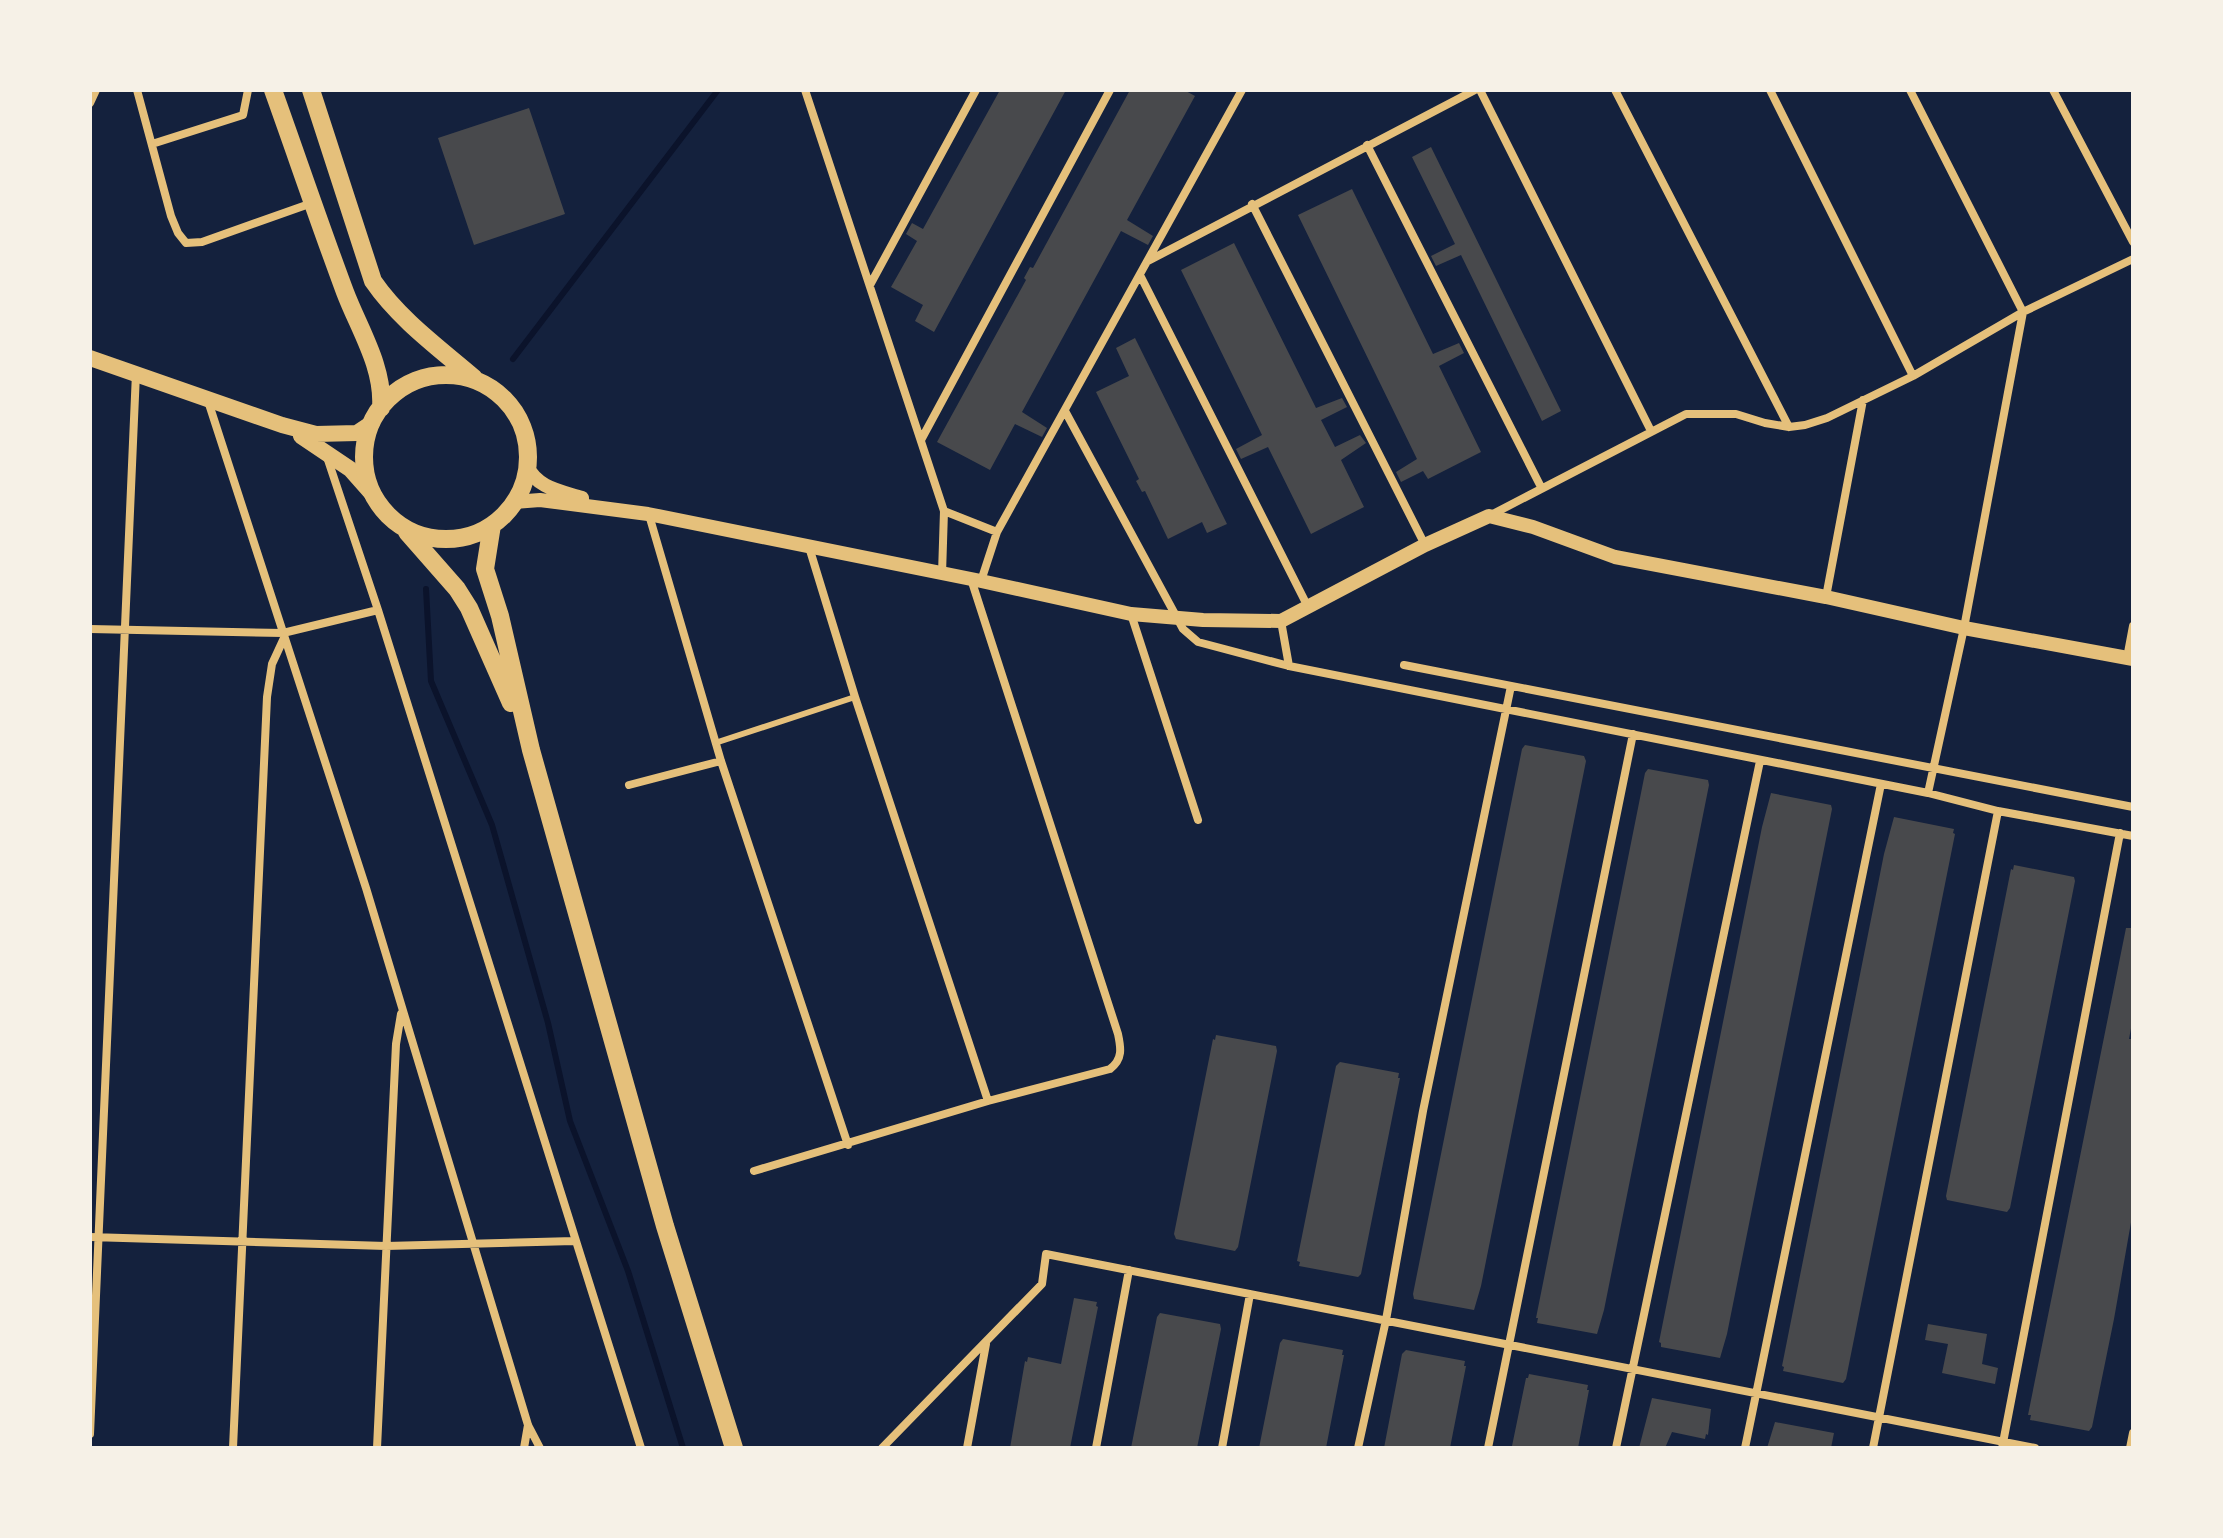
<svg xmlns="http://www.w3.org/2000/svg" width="2223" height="1538" viewBox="0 0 2223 1538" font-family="Spectral,serif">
<rect width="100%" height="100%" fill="#14213d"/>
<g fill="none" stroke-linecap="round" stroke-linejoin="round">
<path stroke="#0b132b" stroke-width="6" d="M513,359L718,90
M426,589L431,681L492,825L548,1023L570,1121L628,1271L683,1448"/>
</g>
<path fill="#48494c" d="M1000,90H1066L934,332L915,321L923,305L891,287L917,241L906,234L912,223L923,229Z
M1130,90H1184L1195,96L1127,220L1153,236L1148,245L1121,231L1022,412L1047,428L1042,437L1015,424L990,470L937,442L1026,280L1024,278L1030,267L1033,268Z
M529,108L565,214L474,245L438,138Z
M1431,147L1561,411L1542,421L1461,255L1436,266L1431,256L1455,244L1412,157Z
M1352,189L1433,354L1459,343L1464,353L1439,366L1481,452L1428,479L1423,471L1401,482L1396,472L1417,459L1298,215Z
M1234,243L1316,408L1342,398L1347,407L1321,420L1335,447L1360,435L1366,443L1341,460L1364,507L1311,534L1268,447L1241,459L1236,449L1262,435L1181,270Z
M1135,338L1227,524L1207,533L1202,522L1168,539L1145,491L1142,492L1136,481L1139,479L1096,392L1129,376L1116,348Z
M1525,745L1584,756L1586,761L1481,1286L1474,1310L1414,1299L1413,1294L1522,749Z
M1648,769L1708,780L1709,785L1604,1310L1597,1334L1537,1323L1538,1318H1536L1645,773Z
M1771,793L1831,805L1832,809L1727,1334L1720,1358L1661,1347V1343L1659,1342L1762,827Z
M1894,817L1954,829L1953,833L1955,834L1846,1379L1843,1383L1783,1371L1784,1367L1782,1366L1884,854Z
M2014,865L2074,877L2075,881L2010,1208L2007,1212L1947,1200L1946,1196L2011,869L2013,870Z
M2126,928H2133V1018L2129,1039H2133V1211L2114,1319L2092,1427L2089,1431L2030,1420L2031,1415H2028Z
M1216,1035L1276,1046L1277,1051L1238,1247L1235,1251L1176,1239L1174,1234L1213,1039L1215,1040Z
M1340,1062L1399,1073L1398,1078H1400L1361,1274L1358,1277L1299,1266L1300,1262L1297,1261L1336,1066Z
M1074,1298L1097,1302L1096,1306L1098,1307L1070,1448H1010L1025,1361L1027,1362L1028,1357L1061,1364Z
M1160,1313L1220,1324L1221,1329L1197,1448H1131L1157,1317Z
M1928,1324L1987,1334L1982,1364L1998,1368L1995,1384L1942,1373L1948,1344L1925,1340Z
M1283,1339L1343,1350L1342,1355H1344L1326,1448H1259L1280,1343Z
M1406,1350L1465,1361L1464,1366H1466L1450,1448H1384L1402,1354Z
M1529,1374L1588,1385L1587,1390H1589L1578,1448L1512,1446L1526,1378H1528Z
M1652,1398L1711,1409L1708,1435L1706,1434L1705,1439L1672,1432L1665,1448H1639Z
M1775,1422L1834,1433L1831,1448H1767Z"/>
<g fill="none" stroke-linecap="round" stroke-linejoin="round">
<path stroke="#e5c07b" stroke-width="6" d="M715,743L855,697"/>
<path stroke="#e5c07b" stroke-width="8" d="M137,90L171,216L178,233L186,243L202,242L312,203
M805,90L944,511L942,574
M1480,90L1651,431
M1615,90L1789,427
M1770,90L1913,376
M1910,90L2023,312L1964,628L1928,793
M2053,90L2133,242
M90,103L96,90
M152,144L243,115L248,90
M1367,145L1541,487
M1252,204L1425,545
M1148,261L1475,90
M1140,275L1308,607
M870,285L976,90
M208,401L366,888L528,1425L540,1448
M1065,411L1183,629L1198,642L1289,666L1928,793L1998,811L2133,836
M921,440L1110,90
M326,454L378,610L641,1448
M944,511L997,532
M649,515L721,761L848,1145
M1489,516L1686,414H1736L1765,423L1789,427L1805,425L1827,418L1913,376L2023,312L2133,259
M809,547L855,697L988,1101
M981,581L997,532L1242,90
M1826,597L1863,400
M1131,614L1198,820
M1281,621L1289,666
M90,629L283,633L378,610
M2127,658L2133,626
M1404,665L2133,807
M629,785L721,761
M754,1171L988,1101L1110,1069C1123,1059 1121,1048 1118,1034L971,579
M90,1237L386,1246L574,1241
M90,1434L136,373
M233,1448L267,697L272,664L284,638
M377,1448L396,1044L401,1014
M524,1448L528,1425
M882,1448L1042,1284L1046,1254L2035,1448
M967,1448L986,1344
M1096,1448L1129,1270
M1222,1448L1250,1294
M1358,1448L1386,1320L1423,1111L1511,686
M1488,1448L1633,734
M1616,1448L1760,761
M1745,1448L1881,784
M1873,1448L1998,811
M2002,1448L2120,833
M2130,1448L2133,1433"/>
<path stroke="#e5c07b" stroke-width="14" d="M527,466C537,488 560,491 582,498
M514,502L540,500L648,514L981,581L1131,614L1203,620L1281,621L1425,545L1489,516L1533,527L1615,557L1826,597L1964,628L2133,659"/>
<path stroke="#e5c07b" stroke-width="16" d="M90,358L282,425L316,434L357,433L372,423
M301,436L350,469L373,495"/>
<path stroke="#e5c07b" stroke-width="18" d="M273,90C297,157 320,225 345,292C359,329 384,367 381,408
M311,90L373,281C399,319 439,348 474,378
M364 457a82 82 0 1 1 164 0a82 82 0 1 1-164 0Z
M492,525L485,569L500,616L531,750L665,1226L734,1448
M407,532L457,589L469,608L511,703"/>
</g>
<rect width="2223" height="1538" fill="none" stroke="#f6f1e7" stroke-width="184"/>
</svg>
